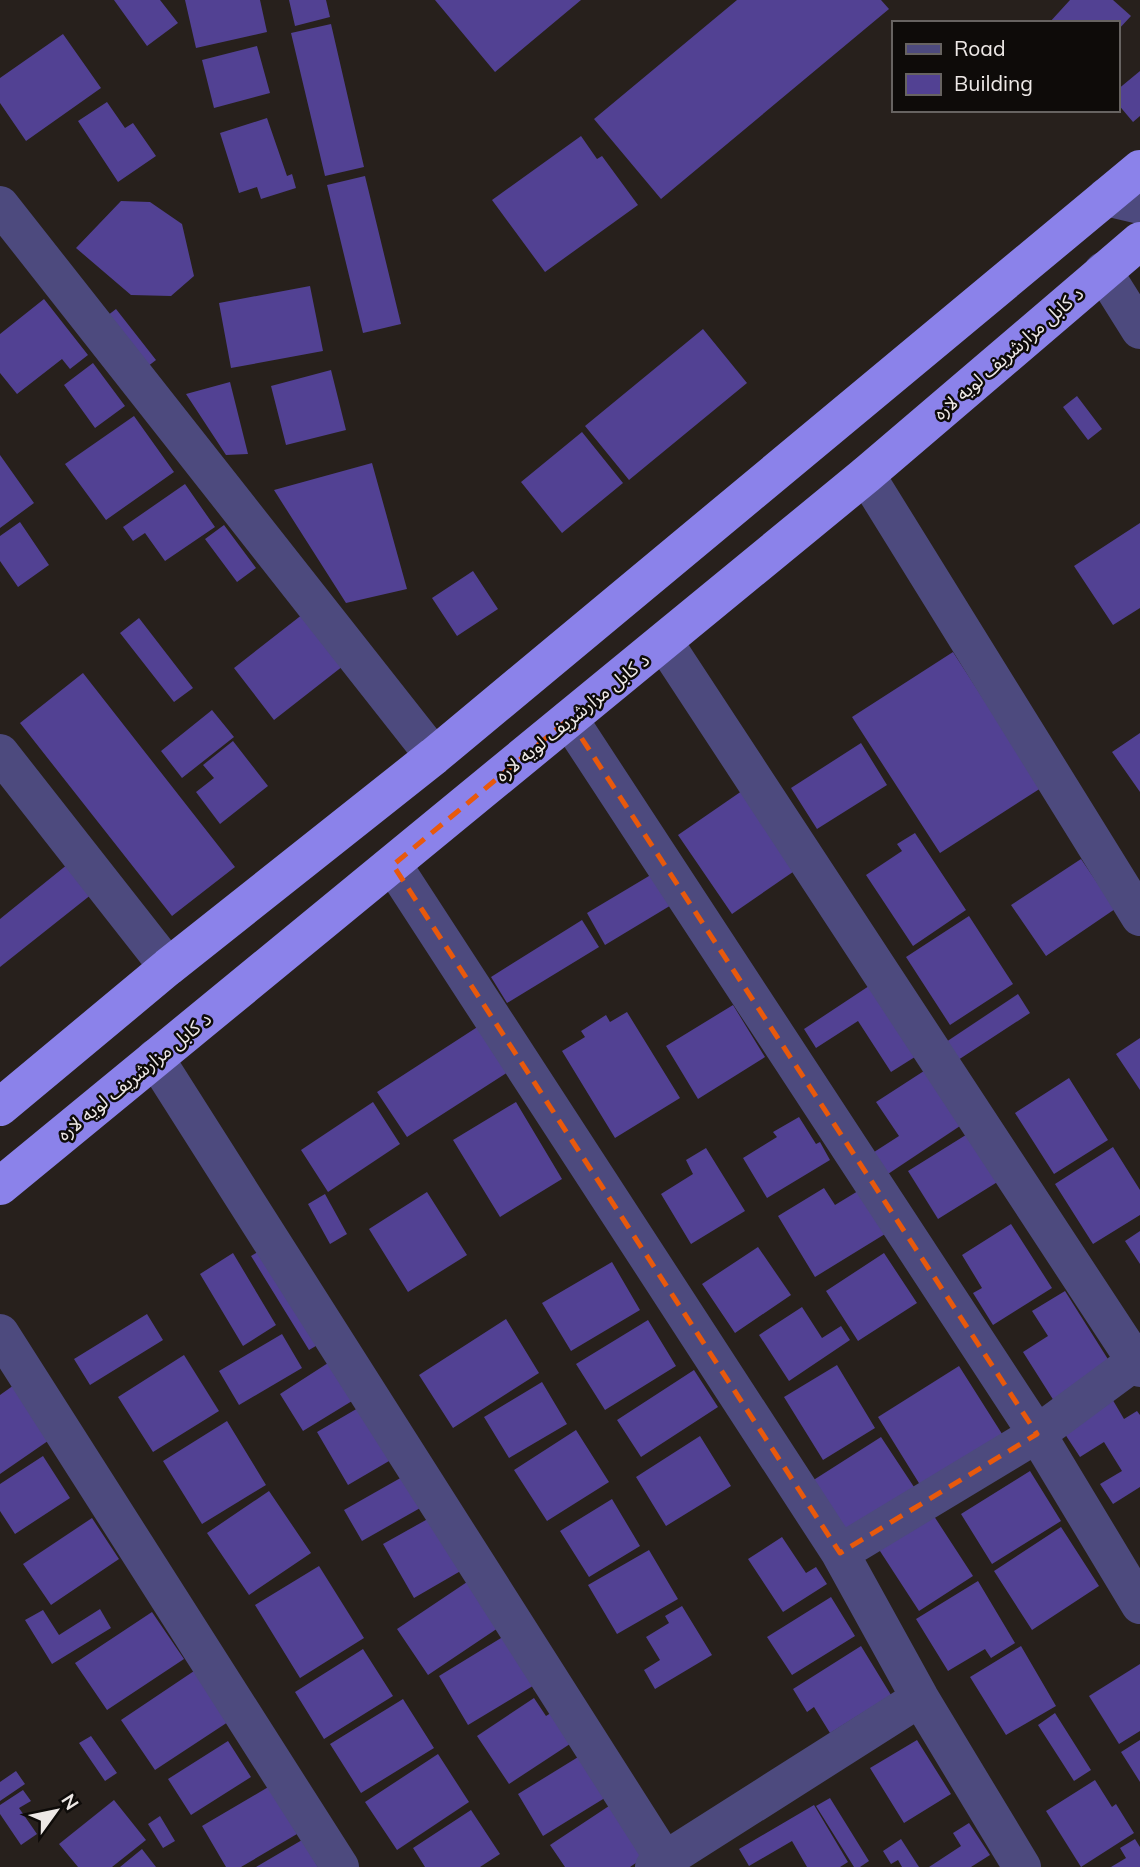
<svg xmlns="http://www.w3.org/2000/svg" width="1140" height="1867" viewBox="0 0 1140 1867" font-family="Mulish,'Noto Sans Arabic',sans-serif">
<rect width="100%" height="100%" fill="#27201c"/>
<path fill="#524193" d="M114,0H160L178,23L147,46Z
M185,0H260L267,32L196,48Z
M289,0H326L330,17L295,26Z
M435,0H581L495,72Z
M737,0H881L889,9L661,199L594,119Z
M1070,0H1113L1131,16L1117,31V23H1049Z
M331,24L364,167L325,176L291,33Z
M63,34L101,88L26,141L0,103V78Z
M257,46L270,93L214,108L202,60Z
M1140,71V116L1133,122L1117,103V90Z
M107,102L125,128L133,123L156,156L118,182L78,121Z
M267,118L287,176L292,174L296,188L261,199L257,187L239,193L220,133Z
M581,136L597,159L602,156L638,205L545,272L492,200Z
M365,176L401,324L363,333L327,185Z
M121,201L150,202L182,224L194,276L171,296L131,295L76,248Z
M310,286L323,351L231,368L219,303Z
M44,299L88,355L70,369L62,359L17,394L0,373V334Z
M116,309L156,360L143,370L103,319Z
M703,329L747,383L629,480L585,426Z
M93,363L125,406L95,428L64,385Z
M331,370L346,430L286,445L271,386Z
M230,382L248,454L226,455L186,394Z
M1077,396L1102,429L1088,440L1063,407Z
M134,416L174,472L106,520L65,464Z
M582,432L623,483L562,533L521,482Z
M0,455L34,503L0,528Z
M372,463L407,589L346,603L274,490Z
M185,484L215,527L165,561L145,533L133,541L123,527Z
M20,522L49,565L18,587L0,561V536Z
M1140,523V608L1113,625L1074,566Z
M224,525L256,568L237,582L205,539Z
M473,571L498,609L457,636L432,598Z
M303,614L343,666L274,720L234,668Z
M139,618L193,688L174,702L120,633Z
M953,652L1041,788L940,853L852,717Z
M83,673L235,867L172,916L20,723Z
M212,710L234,737L182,778L161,751Z
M1140,733V792L1112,752Z
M233,741L268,786L220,824L196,792L214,778L203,765Z
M861,743L887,785L817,829L791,788Z
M752,784L806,863L732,914L678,835Z
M915,833L966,910L913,946L866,875L902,851L897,844Z
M1081,859L1115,909L1046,956L1011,905Z
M68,864L92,894L0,967V919Z
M654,873L673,904L605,945L587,913Z
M969,916L1013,984L950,1025L906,957Z
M582,920L599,947L507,1003L491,977Z
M872,984L918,1055L891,1072L858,1021L816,1048L804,1029Z
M1018,994L1030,1013L955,1062L943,1044Z
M733,1005L765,1057L698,1099L666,1046Z
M627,1012L680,1098L615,1138L562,1051L585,1037L581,1031L606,1015L610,1022Z
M482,1024L511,1070L407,1137L377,1092Z
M1140,1038V1090L1116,1054Z
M927,1069L963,1124L885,1176L871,1154L899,1136L876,1102Z
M1069,1078L1108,1140L1054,1174L1015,1113Z
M373,1102L400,1144L328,1192L301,1150Z
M516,1102L562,1179L500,1217L453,1140Z
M799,1117L816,1144L820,1142L830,1160L767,1198L743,1158L777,1137L773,1132Z
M969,1133L999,1181L938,1219L908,1171Z
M1113,1147L1140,1190V1215L1093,1244L1055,1184Z
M706,1148L745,1211L691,1244L661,1194L693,1174L686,1160Z
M824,1188L835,1205L858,1191L885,1234L815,1277L778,1216Z
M427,1192L467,1255L408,1292L369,1229Z
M325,1194L347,1234L330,1244L308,1204Z
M1011,1224L1052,1288L993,1325L973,1293L982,1288L962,1255Z
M1140,1231V1264L1125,1241Z
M268,1246L326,1340L309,1350L251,1256Z
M758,1247L791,1295L735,1333L702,1284Z
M233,1253L276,1325L243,1346L200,1274Z
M884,1253L917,1303L858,1341L826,1291Z
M612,1262L640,1310L571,1351L542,1303Z
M1065,1291L1111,1364L1054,1401L1023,1352L1048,1336L1032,1311Z
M802,1307L822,1338L841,1326L850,1340L789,1381L759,1335Z
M147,1314L163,1340L90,1385L74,1359Z
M506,1319L539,1373L453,1428L419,1375Z
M648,1320L676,1366L605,1410L576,1364Z
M282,1334L302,1368L239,1405L219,1371Z
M184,1355L219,1411L153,1452L118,1397Z
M328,1363L352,1401L303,1431L280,1394Z
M837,1365L875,1428L823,1460L784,1397Z
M959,1366L1004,1437L922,1488L878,1417Z
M694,1370L718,1407L641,1457L617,1420Z
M21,1380L58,1434L0,1474V1395Z
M542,1382L567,1424L509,1458L484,1417Z
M1111,1397L1124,1419L1137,1411L1140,1415V1487L1113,1504L1100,1484L1122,1471L1104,1442L1080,1457L1061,1428Z
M370,1401L401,1454L348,1485L317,1432Z
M227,1421L266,1485L202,1524L163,1461Z
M576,1430L609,1482L547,1521L514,1470Z
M700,1436L731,1486L666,1526L636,1477Z
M881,1437L914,1487L845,1531L812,1481Z
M43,1456L70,1498L15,1534L0,1511V1484Z
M1030,1471L1061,1521L992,1564L961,1514Z
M411,1472L429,1503L362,1541L344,1510Z
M269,1491L311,1553L249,1595L207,1533Z
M612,1499L640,1546L589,1577L560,1531Z
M932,1513L973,1576L919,1611L878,1548Z
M433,1516L464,1569L414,1598L383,1544Z
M92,1518L119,1559L51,1605L23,1564Z
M1061,1527L1099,1586L1032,1630L994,1571Z
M782,1537L806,1573L816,1567L827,1584L783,1612L748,1559Z
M649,1550L678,1599L617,1634L588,1585Z
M319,1566L364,1638L300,1678L255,1605Z
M470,1580L501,1626L428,1675L397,1629Z
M978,1581L1015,1643L991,1658L985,1649L948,1671L916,1619Z
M831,1597L855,1636L792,1675L767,1637Z
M682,1606L712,1655L655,1689L644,1670L660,1660L646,1637L669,1623L665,1616Z
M100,1609L111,1628L52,1664L25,1620L43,1610L59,1635Z
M152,1612L184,1659L107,1710L75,1663Z
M511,1632L541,1681L468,1725L439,1676Z
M861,1646L891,1695L830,1733L814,1707L807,1712L793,1689Z
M1021,1646L1056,1706L1006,1735L970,1677Z
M363,1649L393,1696L324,1739L295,1692Z
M1140,1664V1731L1119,1744L1089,1696Z
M194,1671L228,1722L155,1770L121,1720Z
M534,1698L546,1716L562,1706L576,1740L509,1784L477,1736Z
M403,1699L434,1748L361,1793L330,1744Z
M1055,1713L1091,1770L1074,1781L1038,1725Z
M91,1736L117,1773L105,1781L79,1743Z
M917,1740L951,1794L904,1823L870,1768Z
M1140,1740V1782L1121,1752Z
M228,1741L251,1777L191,1815L168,1779Z
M438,1754L469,1802L397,1850L365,1802Z
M583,1754L608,1796L543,1836L518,1794Z
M16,1771L25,1784L0,1801V1782Z
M1095,1780L1112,1807L1116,1804L1134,1833L1081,1867L1046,1811Z
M270,1786L297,1834L241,1867H226L202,1826Z
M23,1790L31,1801L19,1808L37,1834L21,1845L0,1814V1805Z
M830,1798L869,1861L860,1867H854L816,1806Z
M114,1800L146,1840L112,1867H78L59,1844Z
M615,1802L649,1854L630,1867H565L550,1845Z
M814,1805L848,1862L840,1867H807L792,1841L749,1866L739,1849Z
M471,1810L500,1854L480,1867H425L413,1848Z
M160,1816L175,1841L163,1848L148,1824Z
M969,1823L990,1855L971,1867H929L961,1846L953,1833Z
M901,1839L919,1867H902L898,1860L891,1864L883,1851Z
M1135,1839L1140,1847V1867H1111L1126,1858L1120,1848Z
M302,1840L318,1867H256Z
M142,1849L156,1867H120Z"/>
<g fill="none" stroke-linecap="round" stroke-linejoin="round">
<path stroke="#4d4a7e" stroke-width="38" d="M1106,197L1140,205
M0,205L434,756
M1103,271L1140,330
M866,475L1140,917
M664,642L1140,1368
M569,719L1037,1434L1140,1605
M0,753L168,967
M393,865L840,1553L920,1698L1022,1867
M155,1058L669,1867
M0,1333L340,1867
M840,1553L1037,1434L1140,1358
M654,1867L920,1698"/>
<path stroke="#8b82ea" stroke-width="38" d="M0,1107L168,967L434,756L1140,169
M0,1186L866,475L1140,241"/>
</g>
<path fill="none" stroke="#e8590c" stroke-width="5" stroke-dasharray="14 9" stroke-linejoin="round" d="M569,719L1037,1434L840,1553L393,865Z"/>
<g text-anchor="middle" stroke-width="5" stroke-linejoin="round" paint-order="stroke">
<g font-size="19" fill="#ede8e6" stroke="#0e0b09">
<text transform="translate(1008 353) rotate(-41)" y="7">د کابل مزارشریف لویه لاره</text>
<text transform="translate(572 717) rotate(-39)" y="7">د کابل مزارشریف لویه لاره</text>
<text transform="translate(134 1076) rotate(-39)" y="7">د کابل مزارشریف لویه لاره</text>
</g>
</g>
<rect x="892" y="21" width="228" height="91" fill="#0e0b09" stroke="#676361" stroke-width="2"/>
<rect x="906" y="44" width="35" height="10" fill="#4d4a7e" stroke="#676361" stroke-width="2"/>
<text x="954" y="56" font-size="21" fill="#ede8e6">Road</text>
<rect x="906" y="74" width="35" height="21" fill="#524193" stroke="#676361" stroke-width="2"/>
<text x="954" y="91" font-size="21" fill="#ede8e6">Building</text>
<g transform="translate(56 1811) rotate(57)" stroke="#0e0b09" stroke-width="5" paint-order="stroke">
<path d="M0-5L12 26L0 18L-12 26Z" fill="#ede8e6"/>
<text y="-10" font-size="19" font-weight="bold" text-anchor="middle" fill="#ede8e6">N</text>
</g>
</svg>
